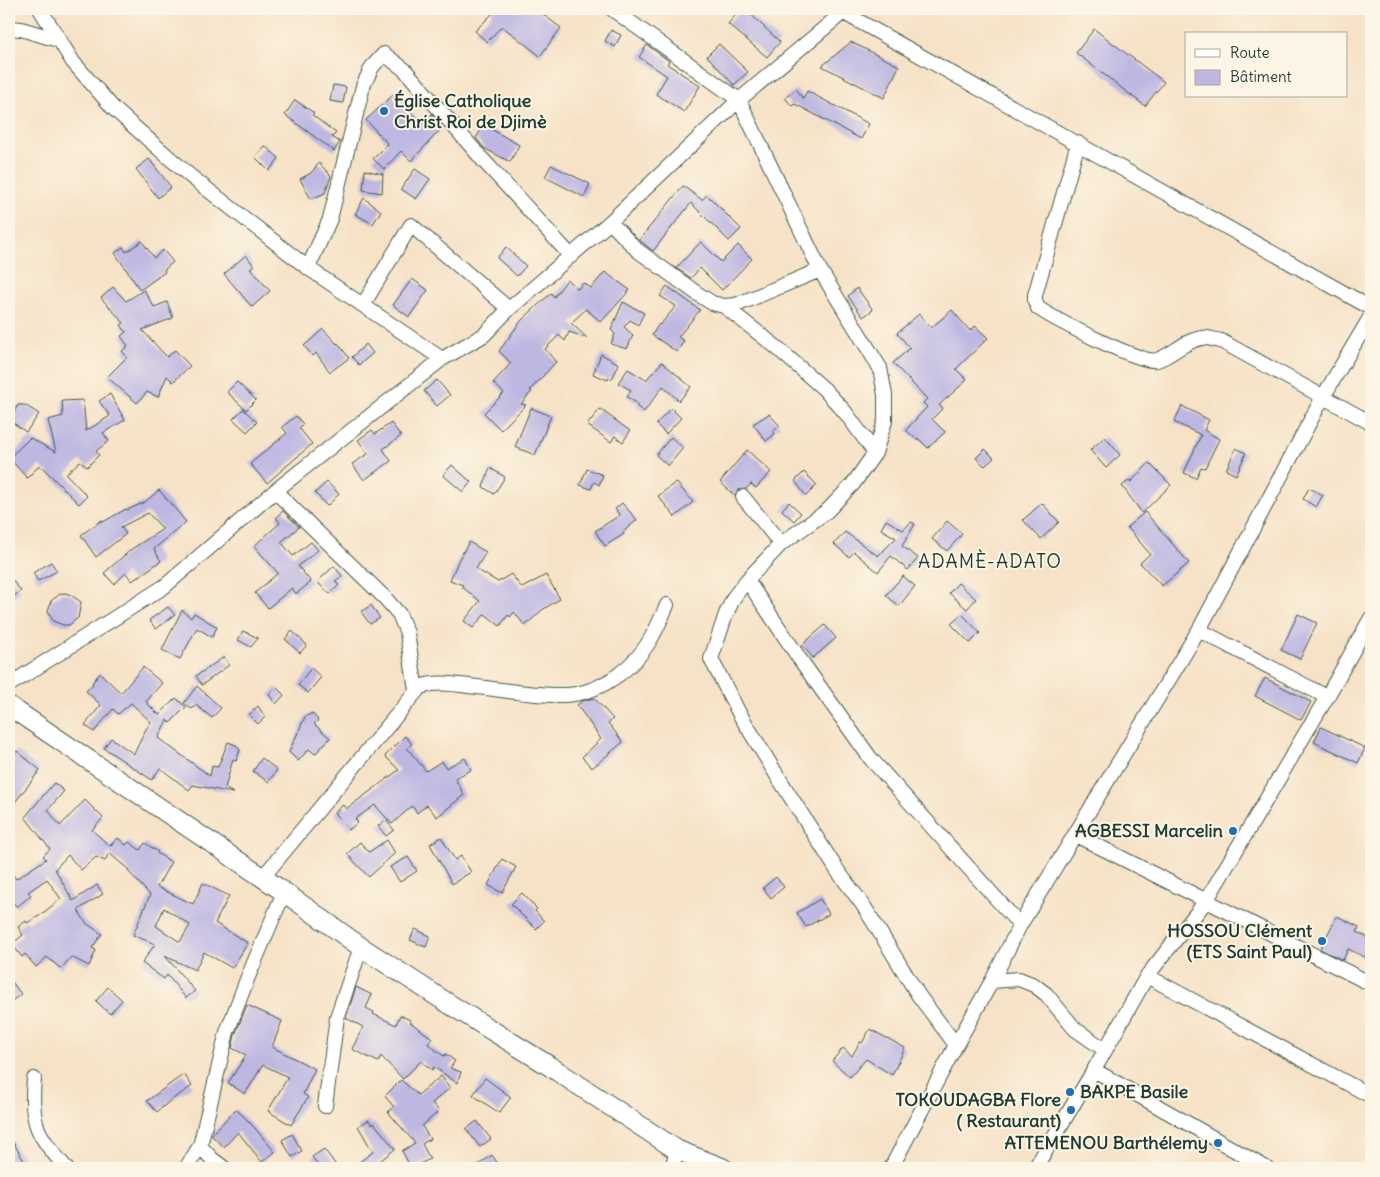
<svg xmlns="http://www.w3.org/2000/svg" width="1380" height="1177" viewBox="0 0 1380 1177" font-family="Delius,sans-serif">
<rect width="100%" height="100%" fill="#fcf5e5"/>
<filter id="ink" filterUnits="userSpaceOnUse"><feTurbulence type="fractalNoise" baseFrequency=".02" numOctaves="2"/><feDisplacementMap in="SourceGraphic" scale="10" xChannelSelector="R" yChannelSelector="G"/><feConvolveMatrix kernelMatrix="1 2 1 2 8 2 1 2 1" color-interpolation-filters="sRGB"/></filter>
<filter id="wash" filterUnits="userSpaceOnUse"><feTurbulence type="fractalNoise" baseFrequency=".0096" numOctaves="4" result="noise"/><feDisplacementMap in="SourceGraphic" scale="20" xChannelSelector="R" yChannelSelector="G"/><feGaussianBlur stdDeviation="1.12" result="paint"/><feColorMatrix in="noise" values="0 0 0 0 0 0 0 0 0 0 0 0 0 0 0 0 0 1.4 0 .05"/><feComposite in="paint" operator="in"/></filter>
<g filter="url(#wash)">
<rect width="100%" height="100%" fill="#f6e2c6"/>
<g id="blocks">
<path fill="#beb7e2" fill-rule="evenodd" d="M492,9H536L561,28L540,56L502,26L487,42L475,31L492,14Z
M741,9H745L780,42L767,57L728,24Z
M1094,29L1164,82L1145,106L1076,53Z
M611,30L621,35L615,47L605,41Z
M851,42L899,66L884,98L822,66Z
M719,44L748,72L734,85L707,56Z
M647,45L669,61L667,64L700,86L684,112L656,94L667,76L639,57Z
M333,85L346,87L343,103L330,101Z
M796,89L803,98L807,91L869,124L861,139L795,104L792,106L785,98Z
M396,92L407,104L405,107L423,124L432,114L443,127L411,161L401,151L384,169L373,159L388,144L366,120Z
M295,100L314,113L312,115L336,133L332,137L340,142L334,151L285,115Z
M484,125L519,145L510,162L484,148L476,138Z
M265,146L279,158L269,171L255,157Z
M149,159L171,187L158,198L136,169Z
M319,163L331,176L325,193L311,199L300,179L311,173Z
M551,165L590,184L584,197L545,177Z
M415,169L430,179L416,199L401,189Z
M365,170L383,174L382,193L363,190Z
M683,186L702,200L707,195L741,229L729,241L691,203L653,251L643,243L639,240Z
M364,198L381,211L373,224L355,214Z
M142,241L154,258L163,250L173,262L164,270L165,272L140,290L115,253L123,247L126,252Z
M701,242L721,262L738,245L752,259L722,290L700,268L691,278L676,268Z
M506,247L526,266L517,276L497,258Z
M246,255L254,266L250,268L270,291L252,307L224,274Z
M605,272L630,290L601,322L586,309L571,323L587,338L569,332L565,341L559,335L545,349L556,362L530,390L532,391L521,404L526,405L501,430L484,413L504,393L493,383L511,363L499,351L521,321L551,293L554,297L567,280L578,289L583,283L591,288Z
M412,279L428,290L409,317L393,305Z
M667,286L700,310L678,337L684,341L677,352L652,335L659,324L660,325L676,306L660,296Z
M113,287L126,301L144,290L154,307L167,302L173,318L142,330L167,357L175,350L190,366L173,382L167,376L158,397L147,392L137,403L107,377L127,357L122,351L128,346L121,336L126,332L121,325L124,323L101,298Z
M857,288L873,310L863,317L848,296Z
M623,302L644,313L638,325L630,320L624,327L633,335L627,349L611,344L615,334L611,330Z
M952,310L970,331L975,326L988,338L956,369L967,380L939,405L943,408L932,419L945,432L928,448L918,438L917,440L906,430L927,407L923,403L927,399L893,363L910,348L897,333L919,314L931,328Z
M323,329L337,344L338,343L349,358L330,372L316,353L313,356L304,346Z
M366,344L373,353L359,365L352,357Z
M601,354L619,364L612,379L609,377L608,380L593,374Z
M662,362L691,387L679,401L663,386L644,412L636,406L638,404L627,397L631,390L618,383L628,369L646,380Z
M437,380L450,395L437,406L424,391Z
M237,382L256,400L246,410L227,392Z
M110,394L125,420L103,433L109,441L96,451L99,455L87,467L80,461L66,474L87,496L79,504L40,465L27,478L9,458L30,438L56,452L48,420L63,416L62,401L83,400L86,431L110,416L99,401Z
M18,405H25L39,414L26,432L9,420Z
M1182,406L1209,420L1204,430L1219,439L1205,468L1201,467L1196,478L1184,473L1201,435L1174,422Z
M531,408L551,416L535,455L515,447Z
M671,408L681,418L666,434L656,424Z
M243,409L257,422L247,432L233,419Z
M600,409L630,431L623,442L615,436L611,442L587,425Z
M769,414L780,426L773,431L775,434L766,441L753,424Z
M296,416L303,424L299,428L312,444L267,483L250,464L287,433L282,427Z
M391,423L401,436L383,449L391,461L364,480L352,464L368,454L358,440L372,430L375,434Z
M671,437L683,448L668,466L656,455Z
M1105,437L1120,455L1106,468L1090,450Z
M1236,448L1246,453L1236,475L1226,470Z
M985,449L994,458L985,466L976,458Z
M747,450L771,472L756,488L751,484L746,489L738,490L735,496L720,482Z
M1149,463L1171,485L1142,513L1122,486L1130,480L1131,482Z
M452,465L471,482L463,492L443,475Z
M490,468L505,477L494,494L483,487Z
M587,469L603,475L599,485L594,482L591,489L580,485Z
M804,472L817,485L806,496L795,481Z
M327,482L339,494L327,506L315,493Z
M676,482L693,502L675,517L658,496Z
M1309,488L1323,495L1316,507L1303,499Z
M159,490L186,522L154,549L161,561L132,581L126,573L114,584L104,573L133,548L163,529L148,513L121,527L126,534L96,557L81,535L102,520L103,522L126,509L127,510L145,502Z
M789,502L801,513L794,521L782,510Z
M622,503L637,520L623,532L624,534L605,546L595,531L620,515L615,509Z
M1042,503L1059,522L1041,539L1023,520Z
M283,511L299,527L281,542L293,556L311,542L318,550L298,566L311,582L296,594L292,588L268,608L255,593L278,573L254,546L280,523L276,517Z
M1145,512L1189,563L1162,586L1140,563L1150,554L1127,527Z
M886,520L903,530L911,522L915,524L902,546L918,558L908,570L891,556L878,572L854,552L849,557L834,544L845,532L878,556L896,538L881,529Z
M947,521L962,534L947,551L932,539Z
M469,542L486,552L476,569L498,582L511,574L522,588L546,575L560,599L542,610L525,626L514,612L510,617L508,615L500,626L485,614L473,628L464,621L480,601L462,587L463,585L450,580L459,559Z
M51,562L57,571L38,581L33,573Z
M334,566L342,576L335,581L339,585L330,594L317,582Z
M9,576L21,591L9,600Z
M903,576L915,586L899,606L886,595Z
M958,583L976,599L967,609L949,593Z
M65,593L71,595L81,602L78,618L69,625H63L53,621L48,611L51,601L60,594Z
M371,605L380,618L370,624L361,612Z
M168,607L175,615L156,629L149,620Z
M182,610L191,618L194,613L217,627L212,637L197,628L180,659L162,650Z
M962,614L980,633L970,643L951,624Z
M1298,614L1317,623L1300,659L1281,650Z
M825,625L836,638L813,658L802,645Z
M243,631L258,638L251,647L238,640Z
M292,631L307,645L300,653L285,639Z
M224,657L229,665L202,685L196,676Z
M143,667L162,683L146,702L159,715L176,698L186,707L170,723L167,720L158,738L210,776L212,766L218,767L228,742L236,745L240,750L236,761L233,759L225,788L233,793L193,785L189,790L160,768L152,780L104,748L111,738L134,754L146,729L151,722L131,703L118,714L113,709L94,732L85,725L101,705L86,691L93,684L92,683L100,673L121,693Z
M311,668L321,677L308,693L298,685Z
M1265,678L1311,702L1301,720L1255,696Z
M197,686L221,708L212,718L196,705L192,709L184,703Z
M276,687L284,695L276,704L269,695Z
M594,698L613,719L608,723L623,742L592,768L582,757L601,739L577,705L582,701Z
M258,706L265,717L258,724L249,715Z
M312,713L318,720L314,724L330,738L315,754L309,749L298,761L289,752L305,717Z
M1321,727L1365,748L1358,763L1314,742Z
M405,736L412,744L407,748L426,771L442,761L446,768L465,758L471,770L455,778L464,795L437,817L427,805L417,813L412,806L392,824L375,805L355,819L358,822L349,830L334,813L343,805L346,809L399,770L385,756Z
M17,751L40,770L9,810V760Z
M262,758L277,770L268,782L253,771Z
M54,783L64,791L48,810L60,826L85,800L103,818L92,830L110,846L118,838L126,845L129,842L140,850L145,843L158,852L157,853L171,862L157,887L193,904L203,883L229,896L215,923L248,943L232,968L204,952L195,970L165,956L195,991L186,998L167,975L164,979L142,963L155,944L133,935L150,895L128,871L129,870L109,853L105,861L96,857L81,870L68,855L55,869L73,901L97,885L103,894L78,910L86,923L102,934L92,948L96,950L89,966L71,957L61,969L47,957L36,967L25,954L22,957L12,944L23,935L18,927L26,921L27,923L39,916L61,899L47,879L28,892L31,895L17,907L9,898V869L16,879L46,859L43,856L50,849L25,817ZM164,908L190,925L180,942L156,926Z
M386,820L394,830L386,836L378,826Z
M441,837L455,860L461,856L471,872L452,884L430,844Z
M387,840L395,853L369,877L347,854L360,842L369,852Z
M408,857L417,871L400,882L390,867Z
M502,859L516,867L502,893L488,885Z
M776,877L784,887L771,898L763,888Z
M522,893L537,909L535,911L544,921L536,929L511,904Z
M820,899L829,914L806,927L797,913Z
M1337,916L1359,927L1357,932L1367,937V938L1371,940V953L1369,959L1348,949L1343,960L1320,949Z
M415,929L430,936L426,947L410,940Z
M9,978L21,994L9,1003Z
M108,987L122,1000L110,1014L96,1001Z
M356,987L372,995L366,1008L374,1012L373,1014L396,1025L400,1015L410,1020V1022L432,1038L428,1044L444,1056L446,1054L455,1061L450,1068L461,1072L457,1083L434,1067L432,1070L421,1061L403,1079L381,1056L378,1062L352,1049L363,1027L346,1018Z
M247,1005L282,1021L272,1047L315,1069L303,1094L308,1097L291,1125L268,1111L288,1077L263,1065L245,1094L228,1083L246,1055L232,1048L235,1035Z
M870,1029L905,1048L892,1075L866,1059L850,1077L832,1061L843,1048L852,1056L860,1042L862,1043Z
M184,1074L192,1086L170,1101L157,1112L147,1101Z
M441,1076L450,1088L432,1103L439,1111L422,1126L430,1139L422,1144L430,1159L411,1168L402,1151L415,1143L388,1112L394,1107L385,1096L401,1080L418,1095Z
M485,1078L511,1097L499,1113L473,1095Z
M236,1109L252,1125L275,1152L262,1162L238,1132L224,1147L211,1135Z
M369,1120L372,1125L374,1123L395,1149L371,1168H351L373,1152L358,1126Z
M477,1121L491,1139L480,1147L466,1129Z
M292,1134L302,1151L292,1157L282,1140Z
M9,1135L28,1168H9Z
M324,1149L338,1168H320L312,1157Z
M492,1155L501,1168H474Z"/>
</g>
</g>
<g filter="url(#ink)">
<use href="#blocks" fill-opacity="0" stroke="#3f564a" stroke-width="1"/>
<g fill="none" stroke-linecap="round" stroke-linejoin="round">
<defs>
<path id="street" d="M40,9L73,62L113,108L149,140L189,175L308,268L442,359
M612,9L739,100L820,270L880,368L885,395V421L875,453L853,484L827,511L781,544L747,580L734,597L726,614L711,659L739,713L778,777L837,870L863,905L919,996L956,1045
M837,9L1371,308
M9,28L21,29L58,40
M1078,143L1035,295V301L1038,308C1054,319 1142,365 1157,360C1173,355 1185,340 1202,338C1208,337 1215,340 1221,341L1371,423
M610,222L637,250L698,294L712,303L724,306L736,305L820,270
M308,268L330,219L363,86L372,67L384,54L405,70L483,160L571,256
M363,305L411,225L509,309
M724,306L775,346L824,389L845,412L875,453
M275,491L385,598L399,614L407,633L416,690
M743,497L781,544
M747,580L799,658L871,759L1020,925
M1199,630L1327,697
M9,685L165,586L275,491L442,359L484,335L509,309L610,222L739,100L847,9
M1076,835L1371,984
M263,877L420,687C437,680 459,685 477,687C504,690 537,696 564,695C602,694 638,665 654,633C659,624 663,614 667,605
M1147,976L1206,901L1327,697L1371,618
M992,981L1019,979L1034,985L1046,994L1075,1029L1105,1050
M1094,1070L1266,1168
M34,1079C30,1125 37,1134 66,1168
M325,1106L337,1017L361,947
M200,1146L212,1159L224,1168
M186,1168L200,1146L227,1032L248,977L284,892
M672,1168L677,1150
M891,1168L956,1045L992,981L1020,925L1199,630L1323,397L1371,316
M1035,1168L1094,1070L1147,976L1371,1096"/>
<path id="secondary" d="M9,706L284,892L361,947L446,1002L551,1067L677,1150L723,1168"/>
</defs>
<use href="#street" stroke="#3f564a" stroke-width="16"/>
<use href="#secondary" stroke="#3f564a" stroke-width="21"/>
<use href="#street" stroke="#fff" stroke-width="14"/>
<use href="#secondary" stroke="#fff" stroke-width="19"/>
</g>
</g>
<g fill="#1f6fb2" stroke="#fcf5e5" stroke-width="2">
<circle cx="384" cy="111" r="5"/>
<circle cx="1233" cy="831" r="5"/>
<circle cx="1322" cy="941" r="5"/>
<circle cx="1070" cy="1092" r="5"/>
<circle cx="1071" cy="1110" r="5"/>
<circle cx="1218" cy="1143" r="5"/>
</g>
<g text-anchor="middle" stroke-width="4" stroke-linejoin="round" paint-order="stroke">
<g font-size="18" font-weight="bold" fill="#1f3d34" stroke="#fcf5e5" text-anchor="end">
<text x="394" y="107" text-anchor="start">Église Catholique<tspan x="394" dy="21">Christ Roi de Djimè</tspan></text>
<text x="1223" y="837">AGBESSI Marcelin</text>
<text x="1312" y="937">HOSSOU Clément<tspan x="1312" dy="21">(ETS Saint Paul)</tspan></text>
<text x="1080" y="1098" text-anchor="start">BAKPE Basile</text>
<text x="1061" y="1106">TOKOUDAGBA Flore<tspan x="1061" dy="21">( Restaurant)</tspan></text>
<text x="1208" y="1149">ATTEMENOU Barthélemy</text>
</g>
<g font-size="19" letter-spacing="1" fill="#1f3d34" stroke="#fcf5e5">
<text x="990" y="568">ADAMÈ-ADATO</text>
</g>
</g>
<rect width="1380" height="1177" fill="none" stroke="#fcf5e5" stroke-width="30"/>
<rect x="1185" y="32" width="162" height="65" fill="#fcf5e5" stroke="#a4ab9e"/>
<rect x="1195" y="49" width="25" height="8" fill="#ffffff" stroke="#a4ab9e"/>
<text x="1230" y="58" font-size="15" fill="#1f3d34">Route</text>
<rect x="1195" y="70" width="25" height="15" fill="#beb7e2" stroke="#a4ab9e"/>
<text x="1230" y="82" font-size="15" fill="#1f3d34">Bâtiment</text>
</svg>
